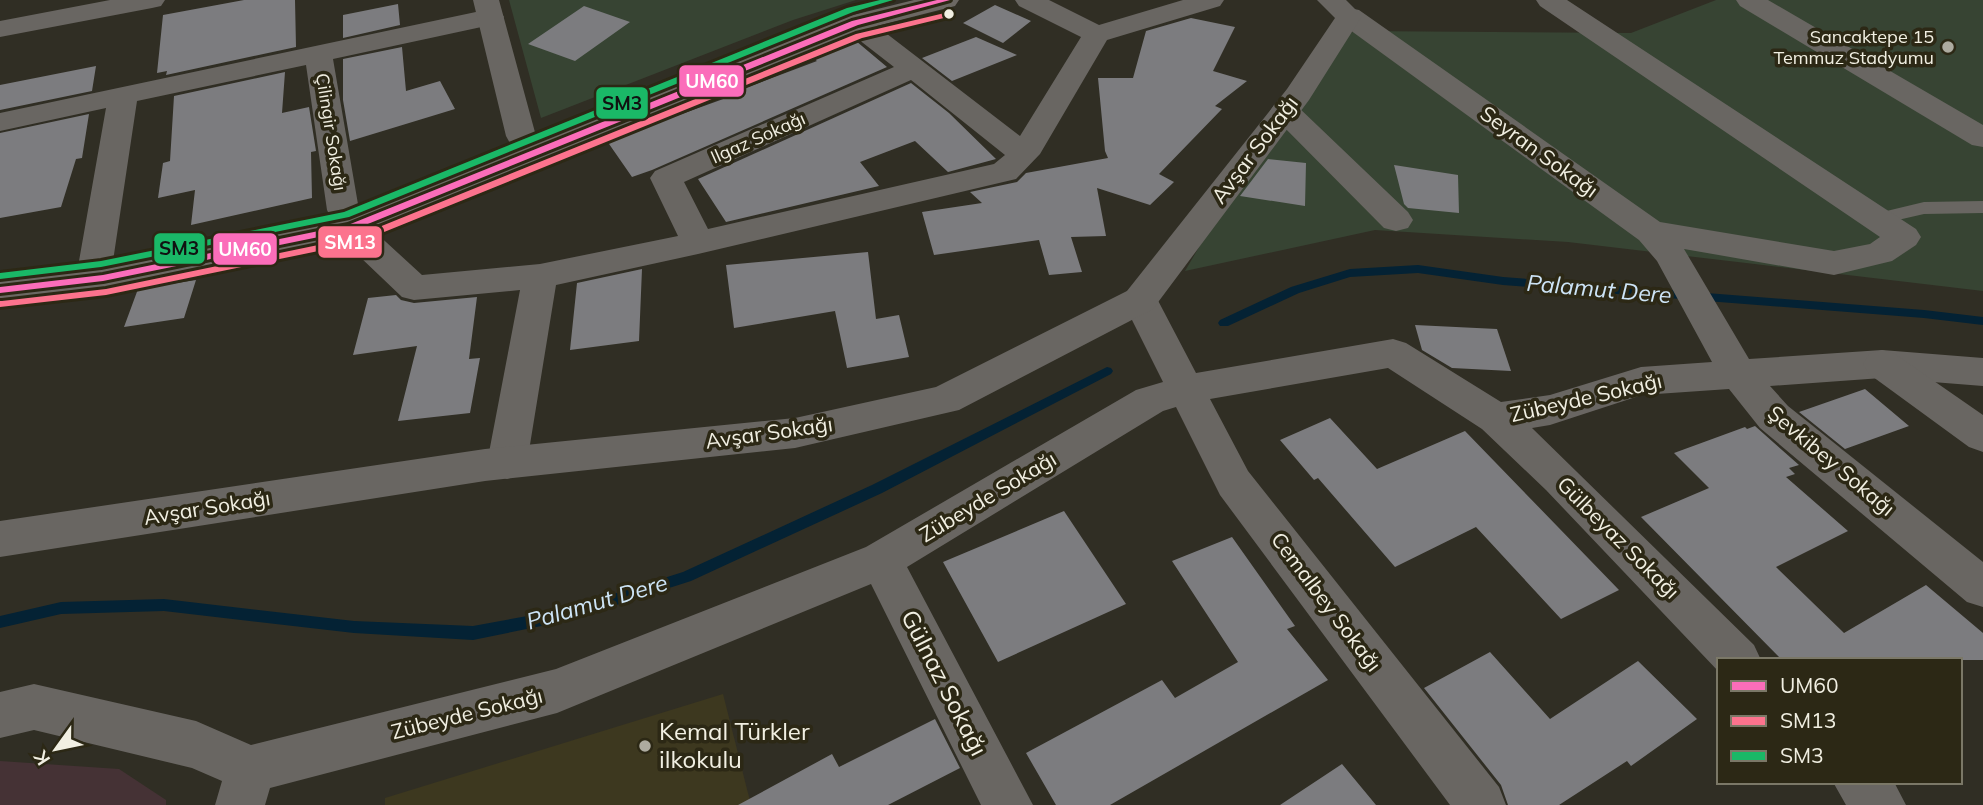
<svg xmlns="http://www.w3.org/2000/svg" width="1983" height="805" viewBox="0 0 1983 805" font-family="Mulish,sans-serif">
<rect width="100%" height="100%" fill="#302e24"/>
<path fill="#453235" d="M0,761L119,769L166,800V805H0Z"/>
<path fill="#3d381f" d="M723,694L751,805H385V798Z"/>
<path fill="#374433" d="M509,0H856L793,20L541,118Z
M1716,0H1983V291L1568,242L1375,230L1185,271L1320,42L1356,31L1631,33Z"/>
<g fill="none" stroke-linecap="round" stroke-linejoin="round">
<path fill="#042234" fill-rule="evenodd" d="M1418,265L1503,277L1924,310L1983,317V325L1924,318L1503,285L1418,273L1350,277L1299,293L1228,326H1220L1218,323L1220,320L1291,287L1350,269Z
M1107,367L1111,368L1113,371L1111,374L882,493L691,581L566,621L473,640L354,633L164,611L61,614L0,628V616L61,602L164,599L354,621L473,626L566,609L683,572L872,485Z"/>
</g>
<path fill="#7c7c7f" d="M244,0H295L296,47L166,75L167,71L157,73L163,15Z
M398,4L400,25L343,38V15Z
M995,5L1031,21L1003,43L963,23Z
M584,6L630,22L575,61L528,44Z
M1191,18L1235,27L1213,71L1247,81L1215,106L1222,109L1159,174L1174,182L1150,205L1097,188L1106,236L1071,237L1082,272L1049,275L1039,240L934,255L922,212L982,203L970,192L1017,182L1026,173L1108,158L1105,151L1098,78H1133L1146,31Z
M976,37L1017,55L952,81L922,58Z
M856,41L887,67L652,170L632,177L607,141L726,98L724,96L817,61L813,58Z
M402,47L406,91L440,81L455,109L350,141L343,100V59Z
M96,66L92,91L0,110V85Z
M285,72L282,113L309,107L316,151L311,152L312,198L191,225L195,190L158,198L163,163L170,161L174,96Z
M911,83L949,113L996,159L948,172L915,141L860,162L879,186L726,222L698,179Z
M89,114L82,158L76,159L61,207L0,218V133Z
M1268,159L1306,163L1305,206L1240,196Z
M1394,165L1458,175L1459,213L1408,208L1404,204Z
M868,252L876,319L899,315L909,357L847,368L835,311L734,328L726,265Z
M642,269L639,341L570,350L577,283Z
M196,280L184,318L124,327L138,289Z
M396,295L401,300L414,303L477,297L469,359L480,358L470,413L398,421L417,346L353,355L368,298Z
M1415,325L1497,329L1511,371L1452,368L1422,350Z
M1865,389L1909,426L1845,449L1799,412Z
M1330,418L1377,469L1465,431L1619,590L1561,619L1476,527L1395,567L1318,478L1314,480L1280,440Z
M1755,426L1799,465L1789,468L1795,474L1786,477L1848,531L1776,567L1844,633L1926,585L1983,633V660H1782L1641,517L1709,488L1674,453L1745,427L1747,429Z
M1064,511L1126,604L998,662L943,562Z
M1232,537L1295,626L1287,629L1328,680L1110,805H1056L1026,753L1162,680L1175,698L1238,662L1172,561Z
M1490,652L1550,719L1638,661L1697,719L1631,766L1627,761L1559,805H1508L1501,785L1424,688Z
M935,719L960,768L888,805H738L832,754L839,767Z
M1342,764L1376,805H1280Z"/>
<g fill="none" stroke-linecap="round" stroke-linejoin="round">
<path fill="#696662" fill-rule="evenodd" d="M1983,201V213L1924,214L1876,225L1867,219L1870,215L1924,202Z"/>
<path fill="#696662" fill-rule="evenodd" d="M110,0H165L161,6L152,8L0,37V21Z
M1015,0H1049L1099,25L1183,0H1224L1220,6L1107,40L1040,154L1016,179L698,254L556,285L527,463L521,474L507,479L493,474L487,463L520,290L414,300L402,297L338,236L333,228L340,220L331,218L327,210L306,65L137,101L113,261L108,269L96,273L84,269L79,261L106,108L0,131V113L490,9L500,11L504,17L500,23L333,59L359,210L353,218L362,220L422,275L540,264L678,236L650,178L655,171L894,67L845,29L841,23L845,17L855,15L865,17L1020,136L1081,37L1019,6ZM911,80L1005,155L994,164L708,229L684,182Z
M1536,0H1567L1916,229L1921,237L1916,245L1892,261L1834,275L1684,249L1749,359L1882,350L1983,358V386L1882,378L1770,386L1788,406L1983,562V607L1967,602L1760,428L1729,389L1642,395L1550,425L1532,428L1754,645L1761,660H1719V672L1546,490L1482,429L1388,368L1210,399L1248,471L1499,787L1506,805H1450L1220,495L1176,407L1163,411L907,567L1033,805H981L871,584L557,713L270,788L265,805H215L222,781L192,768L34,730L0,738V692L34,684L196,721L251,745L556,669L866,547L1136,390L1163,382L1122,300L1127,291L1140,287L1153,291L1196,373L1393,339L1406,343L1501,402L1550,395L1641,367L1712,362L1657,261L1639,240L1339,22L1336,16L1339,10L1349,8L1359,10L1660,222L1834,251L1870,244L1880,237L1540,6Z
M1736,0H1768L1983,125V147L1972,145L1740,6Z
M1285,102L1296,105L1408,212L1413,220L1408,228L1396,231L1384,228L1274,117L1270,111L1274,105Z
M1833,782H1894L1906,805H1846Z"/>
<path fill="#696662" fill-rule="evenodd" d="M473,0H499L536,136L547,154L542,161L531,164L520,161L506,136Z
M1317,0H1346L1362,16L1309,100L1153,309L959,410L795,448L485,481L0,557V521L485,449L795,418L936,387L1127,291L1287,89L1335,18Z
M1882,350L1895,354L1983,415V452L1969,447L1869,374L1863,364L1869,354Z"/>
<path fill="#6c6863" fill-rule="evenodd" d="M914,0H959L955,6L865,29L362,236L103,290L0,302V278L103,266L343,218L845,17Z"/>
<defs>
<path id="bus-1" d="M937,0H950L858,25L353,230L103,281L0,293V287L103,275L348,225L852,21Z"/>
<path id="bus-2" d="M949,12L953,14L952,16L862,38L357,243L106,295L0,307V301H2L106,289L352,238L856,34Z"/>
<path id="bus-3" d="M880,0H893L853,12L349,217L101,267L0,279V273L101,261L344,212L847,8Z"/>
</defs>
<use href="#bus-1" stroke="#2c2815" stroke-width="6"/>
<use href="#bus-2" stroke="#2c2815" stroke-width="6"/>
<use href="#bus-3" stroke="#2c2815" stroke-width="6"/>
<use href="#bus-1" fill="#fb6dba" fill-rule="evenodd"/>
<use href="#bus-2" fill="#fc738d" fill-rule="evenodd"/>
<use href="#bus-3" fill="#1ab867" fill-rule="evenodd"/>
</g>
<circle fill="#f1efe2" stroke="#2c2815" stroke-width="2.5" cx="949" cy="14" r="6"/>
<g fill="#adaba0" stroke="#2c2815" stroke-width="2.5">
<circle cx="1948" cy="47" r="7"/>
<circle cx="645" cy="746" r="7"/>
</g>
<g text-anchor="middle" stroke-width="7" stroke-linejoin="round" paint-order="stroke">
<g font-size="18" fill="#f1efe2" stroke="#2c2815" text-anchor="end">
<text x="1934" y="43">Sancaktepe 15<tspan x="1934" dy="21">Temmuz Stadyumu</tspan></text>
</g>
<g font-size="18" fill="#f1efe2" stroke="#2c2815">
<text transform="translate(331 132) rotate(81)" y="6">Çilingir Sokağı</text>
<text transform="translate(758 138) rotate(-24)" y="6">Ilgaz Sokağı</text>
</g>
<g font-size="21" fill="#f1efe2" stroke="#2c2815">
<text transform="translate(1255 150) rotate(-53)" y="7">Avşar Sokağı</text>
<text transform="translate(1539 152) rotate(36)" y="7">Seyran Sokağı</text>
<text transform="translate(1586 398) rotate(-13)" y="7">Zübeyde Sokağı</text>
<text transform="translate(769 433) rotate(-8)" y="7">Avşar Sokağı</text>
<text transform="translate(1831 461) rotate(40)" y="7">Şevkibey Sokağı</text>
<text transform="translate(988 497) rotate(-31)" y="7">Zübeyde Sokağı</text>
<text transform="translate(207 508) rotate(-9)" y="7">Avşar Sokağı</text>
<text transform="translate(1618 538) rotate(45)" y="7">Gülbeyaz Sokağı</text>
<text transform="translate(1326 602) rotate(53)" y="7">Cemalbey Sokağı</text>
<text transform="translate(467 714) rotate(-14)" y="7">Zübeyde Sokağı</text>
</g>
<g font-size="23" font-style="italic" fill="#cde4f6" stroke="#2c2815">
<text transform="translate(1599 289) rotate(5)" y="8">Palamut Dere</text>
<text transform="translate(597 602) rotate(-16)" y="8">Palamut Dere</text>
</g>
<g font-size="24" fill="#f1efe2" stroke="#2c2815">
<text transform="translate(944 683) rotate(63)" y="8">Gülnaz Sokağı</text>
</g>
<g font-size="24" fill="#f1efe2" stroke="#2c2815" text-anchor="start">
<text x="659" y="740">Kemal Türkler<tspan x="659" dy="28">ilkokulu</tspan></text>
</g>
</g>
<g stroke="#2c2815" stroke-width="2.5">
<rect x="678" y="64" width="67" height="34" rx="7" fill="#fb6dba"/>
<rect x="595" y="86" width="54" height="34" rx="7" fill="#1ab867"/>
<rect x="317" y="225" width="66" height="34" rx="7" fill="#fc738d"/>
<rect x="153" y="232" width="53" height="33" rx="7" fill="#1ab867"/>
<rect x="212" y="232" width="66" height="34" rx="7" fill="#fb6dba"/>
</g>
<g font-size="19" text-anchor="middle" font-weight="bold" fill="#fff">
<text x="712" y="88">UM60</text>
<text x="350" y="249">SM13</text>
<text x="245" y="256">UM60</text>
</g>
<g font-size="19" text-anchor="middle" font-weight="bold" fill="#111">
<text x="622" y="110">SM3</text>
<text x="179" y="255">SM3</text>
</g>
<rect x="1717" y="658" width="245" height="126" fill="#2c2815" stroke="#7b7867" stroke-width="2"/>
<rect x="1731" y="681" width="35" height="10" fill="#fb6dba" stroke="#7b7867" stroke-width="2"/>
<text x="1780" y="693" font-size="21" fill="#f1efe2">UM60</text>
<rect x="1731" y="716" width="35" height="10" fill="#fc738d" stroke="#7b7867" stroke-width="2"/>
<text x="1780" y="728" font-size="21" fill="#f1efe2">SM13</text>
<rect x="1731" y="751" width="35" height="10" fill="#1ab867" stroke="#7b7867" stroke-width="2"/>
<text x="1780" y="763" font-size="21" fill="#f1efe2">SM3</text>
<g transform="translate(56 749) rotate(237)" stroke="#2c2815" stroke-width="5" paint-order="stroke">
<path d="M0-5L12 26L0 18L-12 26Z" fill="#f1efe2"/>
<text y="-10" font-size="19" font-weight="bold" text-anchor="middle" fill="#f1efe2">K</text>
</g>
</svg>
